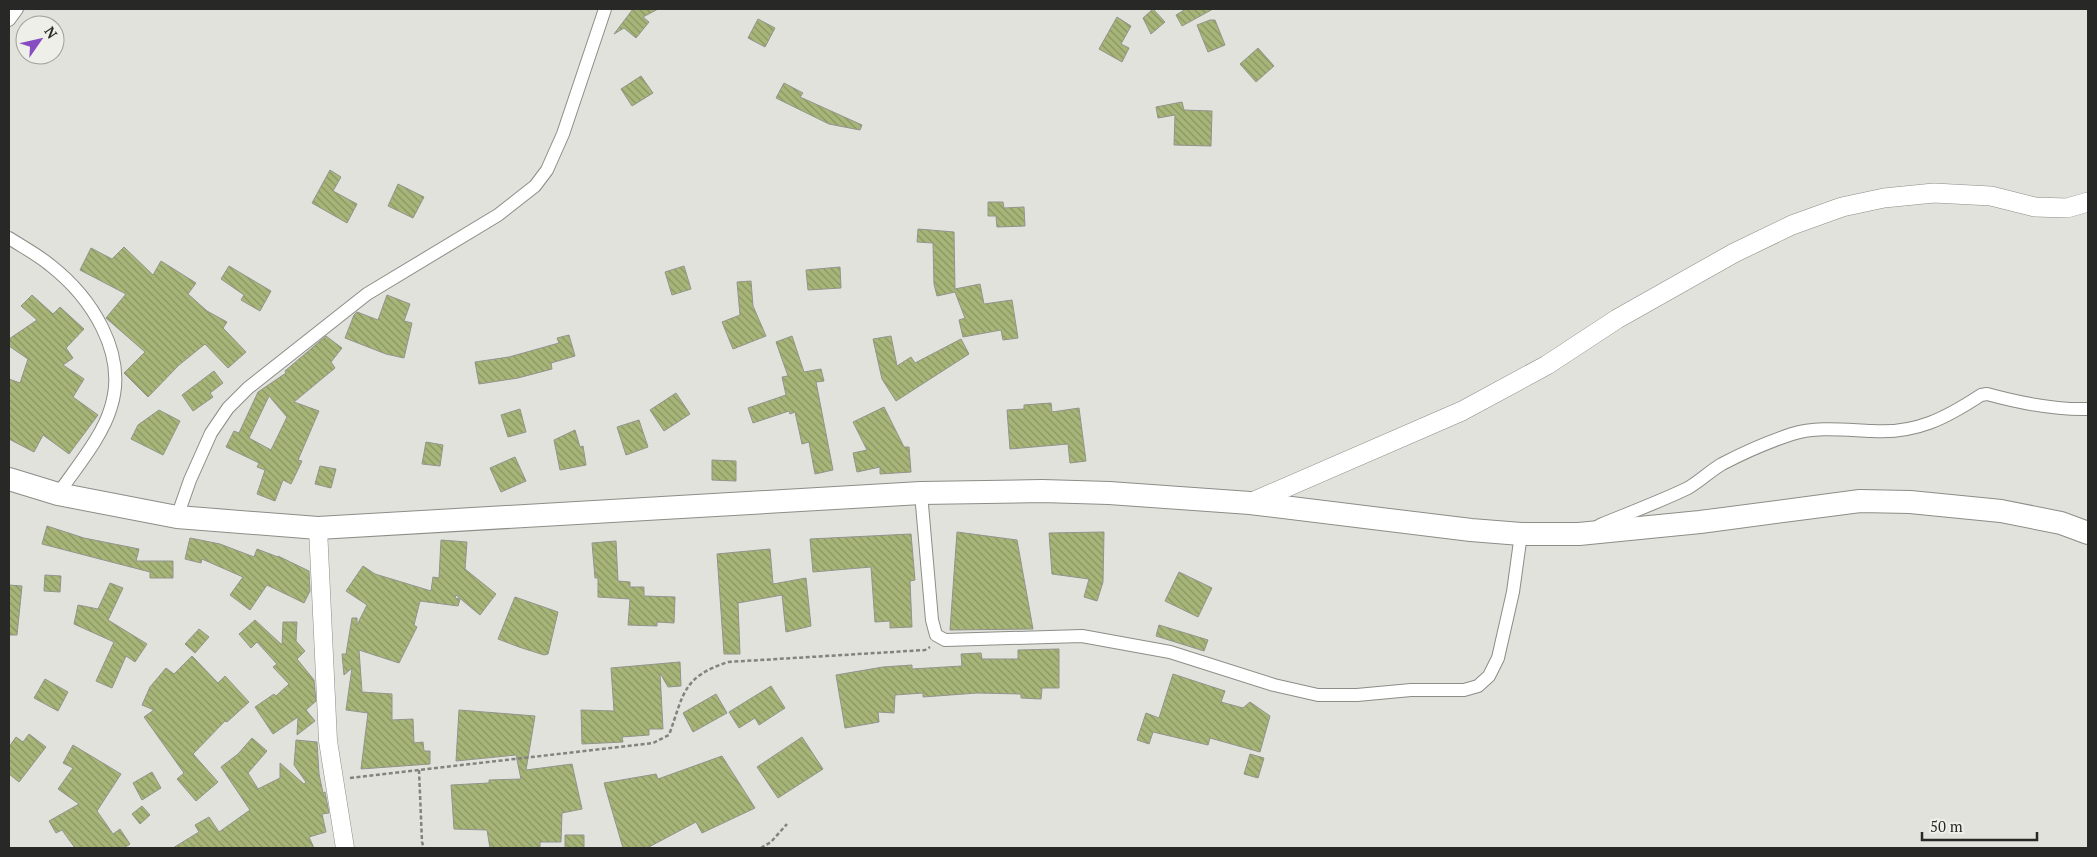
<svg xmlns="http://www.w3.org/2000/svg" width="2097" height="857" viewBox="0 0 2097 857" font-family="'PT Serif',serif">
<defs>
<pattern id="building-back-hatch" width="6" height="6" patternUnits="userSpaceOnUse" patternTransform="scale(1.25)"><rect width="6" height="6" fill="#a7b678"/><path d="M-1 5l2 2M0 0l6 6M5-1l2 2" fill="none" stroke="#889462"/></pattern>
</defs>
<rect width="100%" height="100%" fill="#e0e2db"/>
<path fill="url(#building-back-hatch)" stroke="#92948d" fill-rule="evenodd" d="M633,9H658L643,17L649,22L636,38L624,28L614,34Z
M1153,9L1165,22L1151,34L1143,18Z
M1186,9H1213L1182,26L1176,15Z
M1117,17L1131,26L1121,44L1129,48L1122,62L1099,49Z
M758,19L775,28L765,47L748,38Z
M1210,20H1215L1225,45L1208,52L1197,25Z
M1258,48L1274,66L1256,82L1240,64Z
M641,76L653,93L632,106L621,89Z
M784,83L803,93L800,97L862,125L860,130L829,124L776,98Z
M1182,102L1184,110L1212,111L1211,146L1174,145L1175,115L1158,118L1156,107Z
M330,170L341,177L333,191L357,204L347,223L312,203Z
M398,184L424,197L413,218L388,206Z
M988,202H1003L1004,208L1024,207L1025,226L997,227L996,216H988Z
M918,229L954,232L955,289L980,284L984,304L1012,300L1018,338L1003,340L1001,330L963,337L959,320L965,318L955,292L937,296L934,284L933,243L917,242Z
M124,247L153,275L161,261L196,283L188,294L207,311L227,322L223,328L246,352L228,368L205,344L179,365L148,397L124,373L145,352L106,318L126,294L80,270L91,248L112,259Z
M229,266L271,291L260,311L241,300L244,295L221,279Z
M684,266L691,289L672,295L665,272Z
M840,267L841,288L808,290L806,270Z
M751,281L753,306L766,336L733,349L722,322L740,315L737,282Z
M32,295L53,314L60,307L84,329L66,348L73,358L63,365L84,379L73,397L98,415L69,454L43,435L34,452L9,439V379L20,383L28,359L9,346V339L37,320L21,306Z
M387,295L410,304L404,321L412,323L404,358L386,354L345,338L354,315L357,312L378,320Z
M569,335L575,356L551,363L552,369L518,378L479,384L475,362L509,357L559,343L557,338Z
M326,336L342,348L331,362L335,368L294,402L319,411L298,460L302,461L291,484L283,480L275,501L257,494L265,470L257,467L259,463L226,447L234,431L239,433L258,392L286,373L285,371ZM269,396L287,417L271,450L249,438Z
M792,336L804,372L821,369L824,381L816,382L833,470L815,474L809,442L802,444L795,412L790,414L789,411L753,423L748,408L786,395L782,377L788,376L776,342Z
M891,336L897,366L911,357L915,363L961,339L969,354L896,401L882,379L873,339Z
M214,371L223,383L210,393L213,397L193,411L182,395Z
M676,393L690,414L664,431L650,410Z
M1051,403L1052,412L1079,408L1086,461L1070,463L1068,444L1010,449L1007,410L1024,409V405Z
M884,407L904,447H909L911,472L880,474V467L857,472L853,453L867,450L853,422Z
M520,409L526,432L508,437L501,415Z
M159,410L180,421L163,455L131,439L138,425Z
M639,420L648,447L626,455L617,427Z
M575,430L580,447L583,446L586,465L560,470L554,440Z
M426,442L443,445L440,466L422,464Z
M515,457L526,481L501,492L490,468Z
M712,460L736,461V481L712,480Z
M320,466L336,469L331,488L315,484Z
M47,526L84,538L139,549L136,561H173V578H150V572L42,544Z
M957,532L1017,540L1033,629L950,630Z
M1104,532L1103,582L1097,601L1084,597L1089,579L1052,574L1049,533Z
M911,534L915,580L910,581L912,627L890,628V621L875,622L871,567L813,572L810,539Z
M190,538L220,544L254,557L257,549L278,557V556L309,571L310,591L304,603L267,585L250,610L230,595L243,577L202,559L201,563L185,559Z
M441,540L467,542L465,569L496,594L480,615L456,595L455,598L460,599L458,606L420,601L414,625L417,627L399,663L359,650L362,692L392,694V720L413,719L414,743L423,742L424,751H430V764L361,769L368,713L346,710L352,668L344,675L342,654H346L352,618H357V625L367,605L346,591L363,566L375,574L431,591L433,577L439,578Z
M616,541L618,581L630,582V587H644V596L675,597L674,623L657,622V626L628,625L630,599L598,597V578H595L592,543Z
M770,549L773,584L806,578L811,626L786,632L782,595L738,603L740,654H724L717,554Z
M1179,572L1212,588L1198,617L1165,601Z
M45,575L61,576L60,592L44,591Z
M110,583L123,588L108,620L147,644L135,662L126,656L112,688L96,681L114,642L74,624L78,605L98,609Z
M9,585L22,586L17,635H9Z
M515,597L558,612L548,654L544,655L519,647L498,639Z
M255,620L282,645L283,622H297L296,641L305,651L297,659L314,680L316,701L306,710L315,721L297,735L298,717L273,734L255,707L274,694L276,696L289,684L273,667L277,664L257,642L251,648L239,634Z
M1159,625L1208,640L1204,651L1156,636Z
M199,629L209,637L195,653L185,644Z
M1059,649V688H1042L1041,699L1021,698V694L977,693L923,697V693L895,695L894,713L878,712L879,722L845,728L836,675L883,667L912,665V669L962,666L961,654L981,653L982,659H1018V650Z
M192,656L218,683L225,676L249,702L227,722L225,721L193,754L218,782L196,801L177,779L184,773L144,717L154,710L142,705L150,687L166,668L174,674Z
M680,662L681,686L668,687L660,673L663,729H649V735L622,737L623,742L582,744L581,710L614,711L611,668Z
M1173,674L1225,691L1221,702L1243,708L1250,702L1270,716L1260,752L1210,738L1208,745L1153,732L1149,744L1137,740L1146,713L1159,718Z
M45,679L68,692L58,711L34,698Z
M771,686L785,708L759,725L755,718L739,728L729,712Z
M716,694L727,713L693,732L683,713Z
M459,710L535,716L526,770L572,764L582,809L562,813L561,842H540V848H490L487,830L454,829L451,785L489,783V780L521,779L516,755L456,761Z
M29,734L46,747L19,782L9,774V747L16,737L23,742Z
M802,737L823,769L778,798L757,767Z
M252,738L267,751L248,773L258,789L280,778V763L304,784L306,782L294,765L296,740L317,742L319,774L323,793L325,792L329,813L322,814L326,832L309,837L314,848H173L199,832L195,825L209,817L219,832L250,810L221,767L238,754Z
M73,745L121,774L97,811L113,834L120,829L130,844L124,848H75L62,830L56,833L49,821L79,804L58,789L73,768L63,763Z
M1250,754L1264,758L1258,778L1244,774Z
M722,756L755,808L702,833L696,822L647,848H623L604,783L656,774L658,779Z
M152,772L161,788L142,800L133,783Z
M142,806L150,815L140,824L132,814Z
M565,835H584V848H565Z"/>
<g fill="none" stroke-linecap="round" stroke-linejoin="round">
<defs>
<path id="street" d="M9,20L17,9
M9,238C23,247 38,255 50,265C91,297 128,353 111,407C103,436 75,469 58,494
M921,493L932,620L936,635L945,640L1082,636L1170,652L1274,685L1318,695H1357L1411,690H1464L1478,686L1489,676L1498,658L1513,592L1521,534
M177,517L190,480L211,433L228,408L248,388L367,294L498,215L535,186L547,170L563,134L605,9
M1600,525C1629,513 1659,502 1688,488C1700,481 1710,471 1722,464C1745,452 1768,442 1792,434C1817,426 1846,430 1872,431C1916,434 1946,418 1981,395L1987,394C2020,403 2054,410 2088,409"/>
<path id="secondary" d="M318,528L328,741L345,848"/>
<path id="primary" d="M1250,503L1462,411L1547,365L1617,319L1734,253L1792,225L1842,207L1884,198L1934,193L1991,196L2035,207L2067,208L2088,202"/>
<path id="highway" d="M9,479L58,494L177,517L318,528L921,493L1042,491L1109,493L1250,503L1471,530L1521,534H1579L1700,522L1860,501L1910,502L2001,511L2061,523L2088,533"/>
</defs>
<use href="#street" stroke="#8b8d87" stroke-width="14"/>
<use href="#secondary" stroke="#8b8d87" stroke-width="19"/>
<use href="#primary" stroke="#8b8d87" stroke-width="20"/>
<use href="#highway" stroke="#8b8d87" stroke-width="24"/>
<path stroke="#82837e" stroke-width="2.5" stroke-dasharray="4 2.5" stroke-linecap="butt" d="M419,770L422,842L424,848
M350,778L653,743L669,735C684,694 682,677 728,662L925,650L930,647
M761,848L771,842L787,824"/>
<use href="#street" stroke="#fff" stroke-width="12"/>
<use href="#secondary" stroke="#fff" stroke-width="18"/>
<use href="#primary" stroke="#fff" stroke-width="19"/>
<use href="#highway" stroke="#fff" stroke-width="22"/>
</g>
<rect width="2097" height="857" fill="none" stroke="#282926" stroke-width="20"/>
<g transform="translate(40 40) rotate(56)"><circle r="24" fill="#edefe8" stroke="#9ea09a"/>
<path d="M0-4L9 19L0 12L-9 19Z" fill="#874bc2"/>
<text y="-8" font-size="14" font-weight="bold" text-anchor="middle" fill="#282926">N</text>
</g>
<path d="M1922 832v8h115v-8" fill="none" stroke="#282926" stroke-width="2.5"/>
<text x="1930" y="832" font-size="15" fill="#282926" stroke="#edefe8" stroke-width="4" paint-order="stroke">50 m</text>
</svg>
